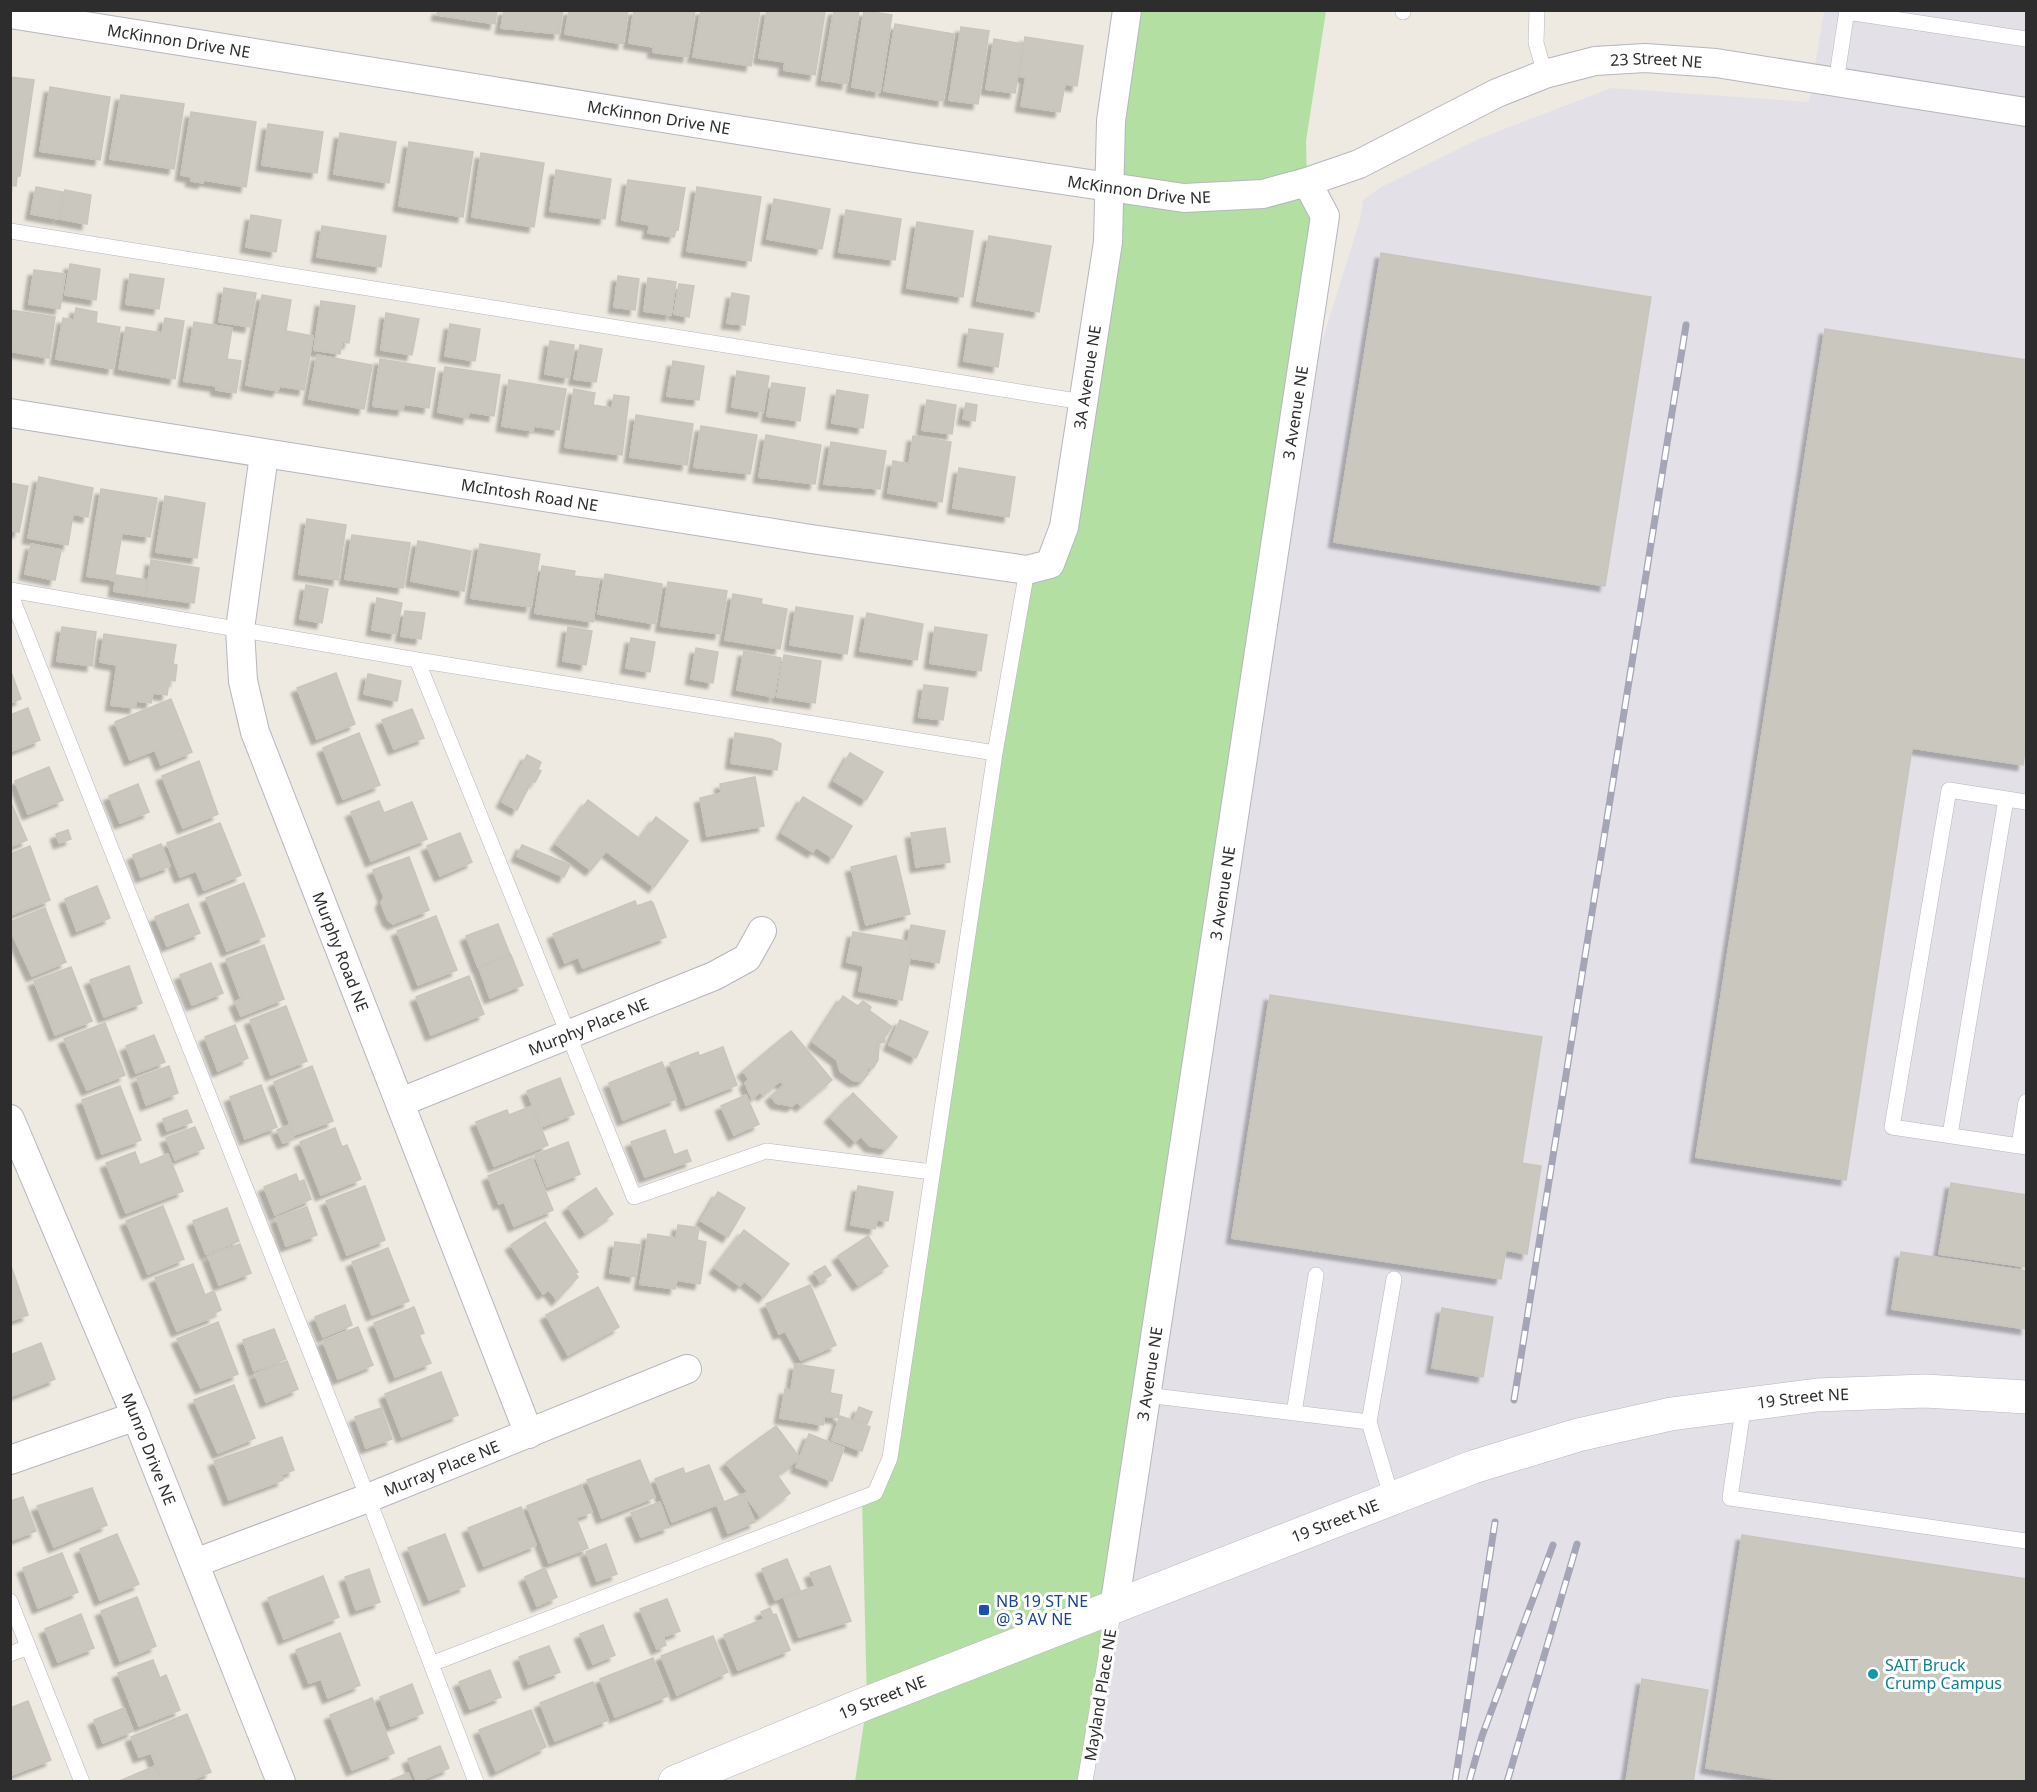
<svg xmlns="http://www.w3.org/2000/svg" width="2037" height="1792" viewBox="0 0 2037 1792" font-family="'Noto Sans',sans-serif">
<defs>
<filter id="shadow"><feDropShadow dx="-5.5" dy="5.5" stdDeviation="1.5" flood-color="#0004"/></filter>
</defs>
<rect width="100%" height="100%" fill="#eee9e1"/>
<path fill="#e3e1e7" d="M1824,11H2026V1781L1084,1782L1294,430L1360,220L1363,200L1381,187L1481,138L1611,88L1809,102Z"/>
<path fill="#b3dfa3" d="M1127,11H1326L1306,141L1307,182L1325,216L1084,1781L855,1782L867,1703L862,1498L875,1493L890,1458L1027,570L1050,564Z"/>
<path fill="#cac7bf" stroke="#c9c5bb" stroke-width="1.5" filter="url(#shadow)" d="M438,10H497L495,24L437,15Z
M504,10H563L559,34L501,28Z
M569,10H628L623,44L565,34Z
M634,10H695L688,57L653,52L654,47L629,43Z
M701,10H760L751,66L693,57Z
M767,10L825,12L815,75L784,70L785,62L759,58Z
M834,10H859L847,84L822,80Z
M864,11L892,15L880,92L852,87Z
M895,24L954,34L943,101L884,91Z
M961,27L989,31L978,104L949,100Z
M1025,37L1083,46L1077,86L1065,84L1060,112L1021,106L1026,77L1019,76Z
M994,39L1023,44L1015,93L986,89Z
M10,77L34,80L20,176H17L16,186L10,185Z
M50,87L110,97L100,160L40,151Z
M121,95L184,104L174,169L110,159Z
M191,112L256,122L246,187L204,180L203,183L191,181L192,177L181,175Z
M268,124L323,132L317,173L262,165Z
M340,133L396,142L389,183L334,174Z
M409,142L473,152L463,217L399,206Z
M481,153L544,163L534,227L472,217Z
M556,170L611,179L605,219L550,211Z
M628,180L685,188L678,230L676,229L674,237L648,233L650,225L622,220Z
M36,187L63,192L58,219L31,214Z
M697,187L761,197L751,261L687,251Z
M65,190L91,195L87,224L60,219Z
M774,199L830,209L822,249L767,239Z
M846,210L901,219L895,260L839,252Z
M251,215L281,220L276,252L246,247Z
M917,222L973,231L963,297L907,288Z
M322,226L386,236L381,267L317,257Z
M989,236L1051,246L1039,312L977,301Z
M1381,253L1651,297L1605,586L1334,542Z
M70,264L100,269L96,300L65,295Z
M34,270L65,274L60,309L29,304Z
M130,274L164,279L159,309L126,304Z
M618,276L639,279L635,310L614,307Z
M648,278L676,282L671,315L644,311Z
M679,284L694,286L689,317L674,314Z
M224,288L256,293L250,327L219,322Z
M732,293L749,296L745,325L727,323Z
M262,295L291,300L286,331L313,336L304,390L279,386L278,391L246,385Z
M321,301L355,306L349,343L342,342L340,354L314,350Z
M76,308L97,312L96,323L120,327L113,369L56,359L63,318L74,320Z
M10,310L55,317L49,358L10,351Z
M386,313L419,319L412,355L381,350Z
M165,318L184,321L175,379L119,369L126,327L162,333Z
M194,322L232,328L227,359L241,361L236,393L216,390L217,386L184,381Z
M450,324L480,329L475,361L445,356Z
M969,329L1003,334L998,367L964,361Z
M1825,329L2026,360V742L2023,765L1912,748L1846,1180L1696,1157Z
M550,341L574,345L569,378L545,374Z
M580,345L602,349L596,382L574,379Z
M317,355L372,365L364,409L309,399Z
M380,359L435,368L429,408L404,404L403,410L373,406Z
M673,361L704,366L699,400L667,396Z
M445,367L500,375L494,416L469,412L468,418L438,412Z
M737,371L769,376L763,412L732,407Z
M509,380L566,389L559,430L534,426L533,431L502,426Z
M772,383L805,388L800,421L767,416Z
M574,389L595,393L593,405L612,408L614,395L629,397L622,455L565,447Z
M837,390L868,395L863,428L832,423Z
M927,400L956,405L952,434L922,430Z
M966,403L977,405L975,421L963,419Z
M636,415L693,424L687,465L630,457Z
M701,426L757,435L750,474L694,467Z
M766,435L821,445L815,484L759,477Z
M913,436L951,442L942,502L888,493L893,461L909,464Z
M831,442L886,451L880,489L824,484Z
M959,468L1015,477L1009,517L953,508Z
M39,477L93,488L88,517L73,514L68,545L28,538Z
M10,483L28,486L19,532L10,530Z
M101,489L157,498L150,537L122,533L114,580L87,576Z
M165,496L205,503L197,558L156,552Z
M307,519L346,525L338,580L299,574Z
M352,535L410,543L403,588L345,579Z
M418,541L471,551L464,591L411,581Z
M31,544L61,550L55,580L25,574Z
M480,544L540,554L531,607L471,598Z
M151,560L199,568L194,603L146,596Z
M542,566L575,571L574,576L599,579L593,622L535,613Z
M605,574L662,584L655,624L598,614Z
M116,575L147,580L145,596L114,591Z
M668,582L727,591L720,634L661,626Z
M306,585L328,589L322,623L300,619Z
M733,594L762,599L761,604L787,609L780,649L725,640Z
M377,598L402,603L396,634L372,630Z
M796,607L853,616L847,654L790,645Z
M405,611L425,613L421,639L401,636Z
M867,613L923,624L917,660L860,651Z
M62,627L96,632L92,666L57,661Z
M568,627L592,631L586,665L563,661Z
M935,627L987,635L981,671L930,663Z
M104,634L176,645L173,664L177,665L175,681L169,680L167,695L153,693L151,703L136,701L135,708L111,705L117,665L100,662Z
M631,638L655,642L650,672L626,668Z
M696,648L718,652L713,683L691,679Z
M744,651L781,658L774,697L737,690Z
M784,655L821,661L815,703L777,697Z
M10,669L21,699L10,703Z
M336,673L355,724L317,739L297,688Z
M368,674L401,681L397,701L364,694Z
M924,685L948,688L943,720L919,717Z
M171,699L192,752L161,765L155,750L130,760L115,722Z
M28,708L40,740L10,752V715Z
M412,709L424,738L394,749L382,720Z
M359,733L380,785L343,799L323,748Z
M735,733L772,739L781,744L777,770L731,763Z
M850,753L883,772L866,800L834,781Z
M527,755L541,762L538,769L541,771L535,782L532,781L517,810L502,802Z
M199,761L218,814L183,828L162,776Z
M49,767L63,800L28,814L15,781Z
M755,777L764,826L707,836L700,798L721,793L720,784Z
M138,784L149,812L120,823L109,796Z
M803,797L852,826L833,858L816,847L813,852L782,833Z
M10,800L27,840L10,847Z
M588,800L640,839L656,817L688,841L654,887L606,851L591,870L556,844Z
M379,801L384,813L412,802L427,839L371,861L351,812Z
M220,823L241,875L204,890L196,871L180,877L167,843Z
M945,828L950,862L916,867L911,833Z
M68,830L71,839L59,843L56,834Z
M460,833L472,862L440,876L427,846Z
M161,844L170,866L141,877L133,855Z
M522,845L570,865L564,877L517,856Z
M30,846L50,900L11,915L10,854Z
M896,856L910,914L866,925L851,867Z
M409,857L429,910L393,924L388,920L381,903L384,897L373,870Z
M244,883L265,936L227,951L206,898Z
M97,886L110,918L77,931L65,899Z
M635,901L637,906L651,901L653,903L666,937L583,968L578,957L565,963L553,934Z
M188,904L200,933L167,946L155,917Z
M45,908L66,962L32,976L10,929V922Z
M436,916L457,970L418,985L397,931Z
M498,924L510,954L478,967L466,936Z
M911,925L945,931L939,963L910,958L913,942L908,941Z
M853,932L913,942L902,1000L859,991L864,966L847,962Z
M264,945L284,999L241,1016L235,1002L241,999L226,959Z
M511,955L523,985L490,998L479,968Z
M211,963L223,993L192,1005L180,975Z
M129,966L142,1003L104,1017L90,980Z
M71,967L92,1021L55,1035L34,981Z
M469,976L484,1014L431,1035L416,997Z
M1270,995L1542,1037L1522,1163L1541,1166L1527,1254L1506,1250L1501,1279L1232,1238Z
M843,996L858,1006L863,1001L871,1007L868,1014L870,1011L892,1027L884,1038L885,1042L879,1043L878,1060L873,1068H866L868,1074L863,1080L854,1081L840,1071L837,1060L813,1042Z
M286,1006L307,1061L271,1075L250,1020Z
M900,1020L928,1032L916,1058L889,1045Z
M105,1023L125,1075L87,1090L64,1039Z
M235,1025L248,1058L218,1071L205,1037Z
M791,1031L832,1080L801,1106L797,1102L792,1106L776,1103L771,1096L784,1085L780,1081L763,1095L760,1092L752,1099L745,1083L749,1079L743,1071Z
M154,1035L165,1062L136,1073L126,1046Z
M723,1047L737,1085L686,1105L670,1063L698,1052L699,1056Z
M662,1062L676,1099L623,1120L609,1083Z
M169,1066L178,1093L146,1105L137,1078Z
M312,1066L333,1121L294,1135L274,1082Z
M560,1078L574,1114L541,1127L527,1091Z
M261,1085L277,1127L245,1139L230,1097Z
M120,1086L141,1140L102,1154L82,1100Z
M853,1093L897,1137L886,1149L870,1146L861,1136L855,1142L830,1117Z
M746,1095L759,1124L734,1135L721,1106Z
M532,1106L548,1145L494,1166L476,1122L507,1110L509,1115Z
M187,1110L192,1122L167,1131L163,1119Z
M289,1125L294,1139L283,1143L277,1130Z
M195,1127L204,1148L175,1160L166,1138Z
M335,1128L342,1147L347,1145L361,1179L321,1195L300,1142Z
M665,1130L674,1155L687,1150L691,1161L645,1177L631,1142Z
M568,1142L580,1174L547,1187L535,1155Z
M135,1152L140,1165L168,1154L183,1191L126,1213L106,1163Z
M532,1158L553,1210L514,1226L504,1202L499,1204L488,1176Z
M296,1174L299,1182L304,1180L311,1199L275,1215L264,1187Z
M1951,1183L2026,1195V1267L1939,1254Z
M365,1186L385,1240L347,1255L326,1201Z
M858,1186L893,1192L888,1221L877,1220L875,1229L851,1225Z
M596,1188L613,1214L585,1233L568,1207Z
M718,1192L745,1208L728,1237L701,1221Z
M163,1206L184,1259L148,1274L126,1221Z
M307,1207L317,1235L286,1246L276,1218Z
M227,1208L239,1241L206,1254L193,1221Z
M545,1222L578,1272L575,1273L578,1277L557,1300L549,1290L543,1294L511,1245Z
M678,1225L699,1228L697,1240L706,1242L700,1284L677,1280L675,1289L640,1284L648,1234L676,1238Z
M744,1230L789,1264L764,1297L744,1281L740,1286L715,1268Z
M868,1236L888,1266L858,1285L838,1256Z
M615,1242L640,1245L635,1277L610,1273Z
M240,1244L251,1273L219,1285L208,1256Z
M388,1248L409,1301L372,1315L352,1262Z
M1901,1252L2026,1271V1329L1892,1309Z
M10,1263L28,1315L10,1321Z
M193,1264L205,1295L214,1291L221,1310L212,1314L214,1317L177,1331L155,1278Z
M825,1266L831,1275L820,1282L814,1272Z
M810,1285L836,1345L801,1360L785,1331L779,1334L766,1304Z
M598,1287L619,1327L568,1355L546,1315Z
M345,1305L352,1325L323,1337L315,1317Z
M414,1307L424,1333L419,1335L431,1363L395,1377L374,1323Z
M1442,1308L1493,1317L1483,1377L1432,1368Z
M218,1322L238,1374L201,1388L177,1339Z
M358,1327L373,1365L338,1379L323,1341Z
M274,1329L286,1359L254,1371L243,1340Z
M41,1343L55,1379L10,1397V1355Z
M287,1361L298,1389L266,1402L255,1374Z
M795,1364L834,1370L830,1393L842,1395L838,1418L824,1416L823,1425L780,1418L785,1389L791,1390Z
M441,1372L458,1415L402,1437L385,1394Z
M234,1385L255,1438L218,1453L194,1400Z
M859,1407L872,1412L867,1424L854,1419Z
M381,1408L392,1439L366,1448L355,1417Z
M840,1416L870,1427L862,1451L832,1440Z
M776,1426L800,1458L777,1475L790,1493L760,1516L744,1494L748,1492L726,1463Z
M809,1434L844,1448L832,1481L796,1467Z
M282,1437L294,1470L281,1475L283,1480L229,1500L214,1461Z
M640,1460L655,1497L602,1518L587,1480Z
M709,1465L724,1502L672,1522L655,1479L683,1468L685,1474Z
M581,1485L592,1512L576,1518L588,1548L549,1563L527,1506Z
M92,1488L107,1525L54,1547L37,1506Z
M743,1494L755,1522L728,1533L717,1505Z
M23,1497L36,1531L10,1541V1501Z
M660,1502L669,1527L641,1537L631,1513Z
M521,1507L536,1545L484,1566L468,1528Z
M117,1534L139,1584L100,1600L80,1549Z
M445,1534L465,1586L429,1600L408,1548Z
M1742,1535L2026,1579V1782H1793L1706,1768Z
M606,1544L617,1574L597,1581L586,1552Z
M62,1553L78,1592L38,1608L23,1568Z
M787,1559L800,1590L775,1600L762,1569Z
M830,1566L851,1621L799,1637L784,1598L815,1586L810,1573Z
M545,1568L557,1597L537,1606L525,1577Z
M369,1569L380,1602L356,1610L345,1577Z
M323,1576L339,1617L284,1639L268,1598Z
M137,1597L156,1646L120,1661L101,1611Z
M667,1599L680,1631L663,1637L666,1645L657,1649L640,1609Z
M770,1608L773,1615L776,1614L790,1650L738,1670L724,1635L764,1619L761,1612Z
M81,1614L94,1648L58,1662L45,1629Z
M603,1625L615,1655L593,1664L580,1634Z
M340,1633L360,1685L328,1698L321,1679L309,1683L296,1650Z
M713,1636L728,1672L677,1695L661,1656Z
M549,1646L560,1672L529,1684L519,1657Z
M653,1658L668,1696L615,1717L600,1679Z
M153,1660L160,1678L166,1675L180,1710L139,1726L118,1673Z
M490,1670L501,1697L470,1709L459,1682Z
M1642,1679L1708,1690L1693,1782H1626Z
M593,1682L608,1720L555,1741L540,1703Z
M412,1684L423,1713L391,1726L380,1697Z
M372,1698L394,1753L352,1770L330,1715Z
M28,1701L51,1760L12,1775L10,1708Z
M124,1708L133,1731L103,1743L94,1720Z
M531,1710L546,1747L496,1771L479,1730Z
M187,1714L211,1772L187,1782H162L151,1753L139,1757L131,1737Z
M440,1746L449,1768L417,1782L408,1759Z
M155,1766L161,1782H117Z
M408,1773L412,1782H386Z"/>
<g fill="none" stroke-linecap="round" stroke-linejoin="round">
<defs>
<path id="lane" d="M1403,10V12
M1537,10L1536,43L1545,74
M1847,12L2026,39
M1836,82L1847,10
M10,231L1083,402
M10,590L417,660L995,753
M10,593L368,1498L476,1782
M417,660L634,1197L766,1151L932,1172
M2026,802L1949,790L1892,1127L2026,1147
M1950,1135L2006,799
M2019,1146L2026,1102
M1146,1395L1369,1422
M1744,1403L1730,1498L2026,1541
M1294,1413L1316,1275
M1392,1499L1369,1422L1394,1279
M10,1601L82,1782
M10,1654L28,1647
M431,1664L875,1493L890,1458L995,753L1027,570
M1085,1782L1114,1608"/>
<g id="street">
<path id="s1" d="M10,14L908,157L1184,198L1263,194L1307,182L1359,164L1497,93L1545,74L1595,61L1645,58L1716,63L2026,112"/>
<path id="s2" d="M10,413L811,539L1027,570L1050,564L1064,527L1108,242L1111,121L1127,10"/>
<path id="s3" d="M264,455L240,629L243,681L255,732L529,1434"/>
<path id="s4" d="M401,1102L714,976L747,958L762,931"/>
<path id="s5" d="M10,1119L136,1416L281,1782"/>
<path d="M10,1460L136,1416"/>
<path id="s6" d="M195,1563L368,1498L687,1369"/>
<path id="s7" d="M1114,1608L1325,216L1307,182"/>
</g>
<g id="secondary">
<path id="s8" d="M675,1782L867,1703L1473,1467L1578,1435L1671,1414L1817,1395L1925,1391L2026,1397"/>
</g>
</defs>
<use href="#lane" stroke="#b5b6bf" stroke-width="16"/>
<use href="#street" stroke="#b5b6bf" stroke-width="30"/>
<use href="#secondary" stroke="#b5b6bf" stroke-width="34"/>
<use href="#lane" stroke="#fff" stroke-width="15"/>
<use href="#street" stroke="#fff" stroke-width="28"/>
<use href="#secondary" stroke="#fff" stroke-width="33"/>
<defs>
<path id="rail" d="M1514,1400L1686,325
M1455,1782L1495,1522
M1469,1782L1482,1736L1553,1545
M1507,1782L1577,1544"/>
</defs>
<use href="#rail" stroke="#a4a5b6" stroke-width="7"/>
<use href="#rail" stroke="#fff" stroke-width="4.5" stroke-dasharray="14" stroke-linecap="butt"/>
</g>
<rect fill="#1a4fb4" stroke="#fff" stroke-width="2" x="978" y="1604" width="12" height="12" rx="3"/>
<circle fill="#0f9aa8" stroke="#fff" stroke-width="2" cx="1873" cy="1674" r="6"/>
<g text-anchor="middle" stroke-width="6" stroke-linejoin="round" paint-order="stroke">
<g font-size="16" fill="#2d2d2d" stroke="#fff">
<text dy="6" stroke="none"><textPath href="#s1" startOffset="171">McKinnon Drive NE</textPath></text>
<text dy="6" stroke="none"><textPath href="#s1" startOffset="1688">23 Street NE</textPath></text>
<text dy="6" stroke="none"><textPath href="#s1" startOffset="657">McKinnon Drive NE</textPath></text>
<text dy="6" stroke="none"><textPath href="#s1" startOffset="1143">McKinnon Drive NE</textPath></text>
<text dy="6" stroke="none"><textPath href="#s2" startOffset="1244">3A Avenue NE</textPath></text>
<text dy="6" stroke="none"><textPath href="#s7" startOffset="1209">3 Avenue NE</textPath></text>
<text dy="6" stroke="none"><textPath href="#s2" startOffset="526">McIntosh Road NE</textPath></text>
<text dy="6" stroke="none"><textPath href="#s7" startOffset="723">3 Avenue NE</textPath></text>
<text dy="6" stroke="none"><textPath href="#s3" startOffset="516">Murphy Road NE</textPath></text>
<text dy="6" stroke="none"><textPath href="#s4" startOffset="202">Murphy Place NE</textPath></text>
<text dy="6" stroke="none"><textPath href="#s7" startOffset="237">3 Avenue NE</textPath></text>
<text dy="6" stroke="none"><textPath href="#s8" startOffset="1196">19 Street NE</textPath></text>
<text dy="6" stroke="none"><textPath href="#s5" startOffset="358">Munro Drive NE</textPath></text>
<text dy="6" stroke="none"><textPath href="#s6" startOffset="264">Murray Place NE</textPath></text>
<text dy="6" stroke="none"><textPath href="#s8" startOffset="710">19 Street NE</textPath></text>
<text transform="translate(1100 1695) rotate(-81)" y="6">Mayland Place NE</text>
<text dy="6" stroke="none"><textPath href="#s8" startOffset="224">19 Street NE</textPath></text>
</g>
<g font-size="16" fill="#164399" stroke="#fff" text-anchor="start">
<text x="996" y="1607">NB 19 ST NE<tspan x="996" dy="18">@ 3 AV NE</tspan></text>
</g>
<g font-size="16" fill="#0d838f" stroke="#fff" text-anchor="start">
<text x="1885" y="1671">SAIT Bruck<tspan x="1885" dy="18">Crump Campus</tspan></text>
</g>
</g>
<rect width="2037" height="1792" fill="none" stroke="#2d2d2d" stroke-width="24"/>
</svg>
